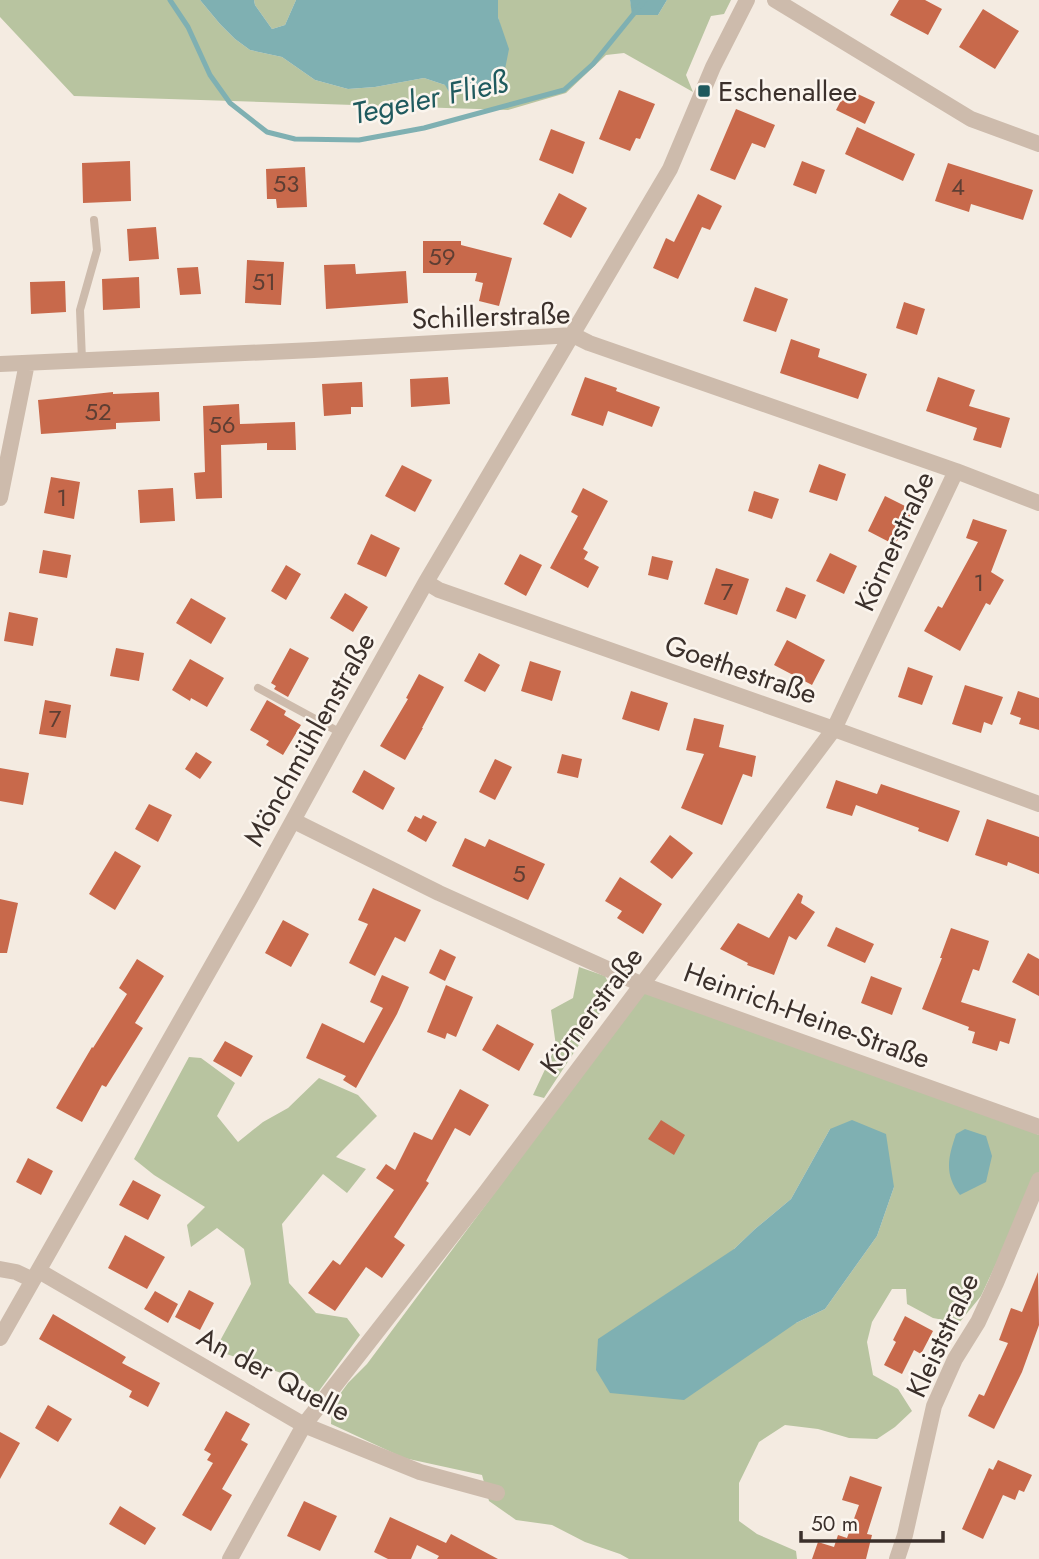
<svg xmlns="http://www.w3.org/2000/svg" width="1039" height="1559" viewBox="0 0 1039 1559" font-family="Jost,sans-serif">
<rect width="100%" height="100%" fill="#f4ebe1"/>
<path fill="#b8c4a0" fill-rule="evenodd" d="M0,0H200L220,24L235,39L250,50L282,57L315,80L348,89L375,87L424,78L445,85L502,32L498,17V0H630L633,15H658L667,0H731L724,14L711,16L686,75L693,92L624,53L606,55L566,93L508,110L74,96L0,17Z
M254,0H296L285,25L272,29L255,5Z
M579,967L605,976L613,993L544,1098L533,1095L556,1046L551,1010L573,998Z
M645,991L982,1110L1039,1135V1172L981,1296L959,1323L933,1318L907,1304L906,1289H892L872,1322L867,1342L873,1375L898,1389L912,1411L895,1427L877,1439L849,1438L818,1429L785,1425L759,1442L739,1483V1521L757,1534L796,1551L797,1559H629L620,1554L585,1542L552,1525L516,1520L489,1501L482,1475L404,1458L331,1424L332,1405L348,1383L367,1364ZM830,1129L894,1187L877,1236L825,1309L796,1323L734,1249L755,1229L791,1199Z
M189,1057L201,1058L235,1083L217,1116L238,1142L263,1122L288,1108L319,1078L358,1095L377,1116L336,1157L366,1169L347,1193L323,1174L282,1224L289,1283L316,1313L347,1318L360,1335L316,1395L304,1381L215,1350L251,1284L244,1249L217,1228L191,1247L187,1225L205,1207L154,1175L134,1159Z"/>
<path fill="#7fb0b2" d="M200,0H254L255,5L272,29L285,25L296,0H498V17L509,49L505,69L497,81L476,90L451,95L445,85L424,78L375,87L348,89L315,80L282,57L250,50L235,39L220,24Z
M630,0H667L658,15H632Z
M852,1120L886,1134L894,1187L877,1236L825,1309L796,1323L684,1400L610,1393L596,1370L598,1339L734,1249L755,1229L791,1199L830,1129Z
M965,1129L986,1136L992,1156L986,1182L960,1195C944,1174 948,1158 956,1134Z"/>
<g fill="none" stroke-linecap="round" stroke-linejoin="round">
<path stroke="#7fb0b2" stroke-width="5" d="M170,0L188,27L210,75L230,103L267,132L295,139L359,140L424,128L564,90L593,64L645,0"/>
</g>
<path fill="#c8694b" d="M899,0H925L942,9L928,35L890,15Z
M983,9L1019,31L995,69L959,47Z
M847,89L875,102L865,124L836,110Z
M619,90L655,104L640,139L636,138L630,151L599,139Z
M736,109L775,125L765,148L752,143L735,180L710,170Z
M857,127L915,154L903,181L845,154Z
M551,129L585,142L573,174L539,160Z
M130,161L131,201L83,203L82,163Z
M802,161L825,170L816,194L793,185Z
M948,163L1033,190L1023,220L971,204L969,212L935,201Z
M305,167L307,207L277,208L276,199H267L266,169Z
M559,193L587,208L571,238L543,224Z
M698,194L722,206L710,230L702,227L678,279L653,268L666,238L674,242Z
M156,227L159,259L129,261L127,229Z
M423,241H461V245L512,258L499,306L479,301L483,283L475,281L477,273H423Z
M247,260L284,262L281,305L245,303Z
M355,264L356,274L406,271L408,303L326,309L324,265Z
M198,267L201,294L180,295L177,268Z
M139,277L140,308L103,310L102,279Z
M65,281L66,312L31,314L30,282Z
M755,287L788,299L776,332L743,321Z
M904,302L925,309L917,335L896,328Z
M791,339L820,349L818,357L867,374L858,399L780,373Z
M448,377L450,404L411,407L410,379Z
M585,377L617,388L616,391L660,407L652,427L608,411L603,426L571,415Z
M938,377L975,390L969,406L1010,418L1001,448L973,440L977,428L926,411Z
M362,382L363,407H351V414L324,416L322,384Z
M113,392V394L159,392L160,421L116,423V429L41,434L38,400Z
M239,404L240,424L295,422L296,450H267V443L221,445L222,498L196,499L194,473L205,472L203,406Z
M819,464L846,474L837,501L809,492Z
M402,465L432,480L415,512L385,496Z
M51,477L80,482L74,519L44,513Z
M173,488L175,521L140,523L138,490Z
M583,488L608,501L583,549L588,552L584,559L599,567L588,588L550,568L578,516L571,512Z
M754,491L779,499L772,519L748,511Z
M885,496L913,510L895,545L868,531Z
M973,519L1007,530L991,572L1004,580L990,605L986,603L960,651L924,631L938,606L942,608L978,542L966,538Z
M371,534L400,548L386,577L357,564Z
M43,550L71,555L67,578L39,573Z
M830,553L857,566L844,594L816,581Z
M520,554L542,565L526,596L504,584Z
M652,556L673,561L668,580L648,575Z
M286,565L301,574L286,600L271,591Z
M716,568L749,579L737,615L704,604Z
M786,587L806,595L796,619L776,611Z
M345,593L368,607L353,632L330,618Z
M191,598L226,618L211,644L176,623Z
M9,612L38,618L33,646L4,641Z
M787,640L825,660L812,685L774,665Z
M116,648L144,653L139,681L110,676Z
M290,648L309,658L288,697L274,689L276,686L271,683Z
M479,653L500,665L485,692L464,681Z
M190,659L224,678L207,707L191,698L190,701L172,690Z
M530,661L561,671L552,701L521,691Z
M908,667L933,676L922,705L898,697Z
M419,674L444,687L422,728H423L405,760L380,746L408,699L406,698Z
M965,685L1003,697L992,725L984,722L981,733L952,724Z
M631,691L668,703L659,731L622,719Z
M1018,691L1039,698V730L1019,724L1021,718L1010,714Z
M45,700L71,705L66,738L39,734Z
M267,700L286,711L284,715L301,725L283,755L266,745L269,741L250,730Z
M694,718L724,725L719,747L756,756L752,777L743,774L722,825L681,808L704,754L686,750Z
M196,752L212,762L200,779L185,769Z
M562,754L582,759L578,778L557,773Z
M495,759L512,767L495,800L479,792Z
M0,768L29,773L23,805L0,801Z
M364,770L395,788L383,810L352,792Z
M836,780L877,794L881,784L960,811L948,842L918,831L919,828L856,805L852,816L826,808Z
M149,804L172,815L158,842L135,829Z
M423,815L437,822L426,842L407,831L415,816L421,819Z
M987,819L1039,837V874L1008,862L1007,866L975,855Z
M670,835L693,853L672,879L650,862Z
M465,838L485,847L489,839L545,864L528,900L452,866Z
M115,851L141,866L115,910L89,894Z
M620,877L662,904L643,934L617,918L622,911L605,901Z
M373,888L421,910L405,942L395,937L375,976L349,963L368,924L358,920Z
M798,893L803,896L801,903L815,912L796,940L789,936L774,975L747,965L748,963L720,949L738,923L769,938Z
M0,899L18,903L7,953H0Z
M283,920L309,934L291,967L265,953Z
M836,927L874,944L865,963L827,946Z
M951,928L989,941L979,971L973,969L961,1002L1016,1019L1009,1044L1000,1041L997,1051L972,1043L975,1032L968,1030L969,1027L922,1009L942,958H940Z
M440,949L456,957L445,981L429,973Z
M1028,953L1039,959V996L1012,982Z
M137,959L164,976L135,1023L143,1028L106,1087L102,1085L82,1122L56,1108L92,1047L93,1048L127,994L119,988Z
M382,975L409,987L397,1014L356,1088L343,1080L346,1076L306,1058L322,1023L364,1043L383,1008L370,1002Z
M871,976L902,988L892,1015L861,1003Z
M446,985L473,997L456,1037L447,1033L445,1039L427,1032Z
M497,1024L534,1044L519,1071L482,1050Z
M225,1041L253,1056L241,1077L213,1061Z
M460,1089L489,1105L470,1136L455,1128L426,1181L429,1183L394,1237L405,1245L382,1278L366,1267L335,1311L308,1293L333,1260L340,1265L394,1190L376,1178L386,1164L395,1170L414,1132L432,1140Z
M661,1120L685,1135L674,1155L648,1139Z
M28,1158L53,1171L41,1195L16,1182Z
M133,1180L161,1195L148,1220L119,1205Z
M125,1235L165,1257L147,1289L108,1268Z
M1038,1272L1039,1325L1022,1372L994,1429L968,1416L979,1394L984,1396L1008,1343L999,1340L1011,1308L1022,1312Z
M189,1290L214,1303L200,1330L175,1317Z
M155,1291L178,1304L168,1323L144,1309Z
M53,1314L126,1357L122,1363L160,1383L148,1407L129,1397L132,1391L39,1339Z
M905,1316L933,1331L921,1354L914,1350L902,1374L884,1365L896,1342L893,1340Z
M48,1405L72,1419L58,1442L35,1428Z
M226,1411L250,1424L241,1440L248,1444L222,1489L232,1495L211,1531L182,1515L213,1463L207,1460L211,1454L204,1450Z
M0,1432L20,1443L0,1479Z
M998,1460L1032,1475L1024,1492L1019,1490L1015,1500L1003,1495L983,1539L962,1529L989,1468L993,1470Z
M850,1476L882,1487L867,1534L872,1535L866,1559H812L818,1542L834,1547L838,1535L847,1538L859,1505L842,1500Z
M304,1501L337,1516L320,1551L287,1536Z
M120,1506L156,1528L145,1545L109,1524Z
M390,1517L446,1543L451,1534L498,1559H437L439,1556L417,1545L411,1559H388L374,1552Z"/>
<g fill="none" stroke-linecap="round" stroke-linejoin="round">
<path stroke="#cdbbac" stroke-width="8" d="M82,360L80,310L97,250L94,220
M258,688L341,733"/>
<path stroke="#cdbbac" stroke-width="16" d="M775,0L971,119L1039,144
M0,364L314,350L573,335L589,343L956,471L1039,503
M0,498L27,363
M426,582L439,590L834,729L1039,804
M294,821L439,893L643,985L1039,1127
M0,1269L16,1272L33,1280
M39,1271L304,1425L420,1472L497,1493
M0,1338L251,897L341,733L426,582L670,169L713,67L747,0
M230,1559L304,1425L486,1192L834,729L956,471
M897,1559L905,1535L934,1406L955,1359L978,1322L996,1283L1039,1180"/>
</g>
<rect fill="#1f5a5e" stroke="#fbf5ee" stroke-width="2.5" x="697" y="84" width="14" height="14" rx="3.5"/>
<g text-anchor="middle" stroke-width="5" stroke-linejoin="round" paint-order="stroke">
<g font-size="24" fill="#5e3e33">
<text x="286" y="192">53</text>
<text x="958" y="195">4</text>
<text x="442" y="265">59</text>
<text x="264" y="290">51</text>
<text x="98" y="420">52</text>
<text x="222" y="433">56</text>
<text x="62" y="506">1</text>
<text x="979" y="591">1</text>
<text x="727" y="600">7</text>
<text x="55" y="727">7</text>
<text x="519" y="882">5</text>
</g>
<g font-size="28" fill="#3b302b" stroke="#fbf5ee" text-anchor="start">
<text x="718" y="101">Eschenallee</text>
</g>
<g font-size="28" fill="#3b302b" stroke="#fbf5ee">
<text transform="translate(491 316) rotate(-2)" y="10">Schillerstraße</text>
<text transform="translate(894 541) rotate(-65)" y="10">Körnerstraße</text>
<text transform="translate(741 669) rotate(19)" y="10">Goethestraße</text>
<text transform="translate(309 739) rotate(-61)" y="10">Mönchmühlenstraße</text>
<text transform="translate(591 1010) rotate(-53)" y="10">Körnerstraße</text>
<text transform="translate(807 1015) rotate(20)" y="10">Heinrich-Heine-Straße</text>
<text transform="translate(942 1335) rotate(-65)" y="10">Kleiststraße</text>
<text transform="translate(274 1374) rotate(28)" y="10">An der Quelle</text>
</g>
<g font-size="30" font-style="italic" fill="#1f5a5e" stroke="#fbf5ee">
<text transform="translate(430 98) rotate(-12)" y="10">Tegeler Fließ</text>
</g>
</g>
<path d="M801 1531v10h142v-10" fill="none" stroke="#3b302b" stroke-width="3.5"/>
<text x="811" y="1531" font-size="21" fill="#3b302b" stroke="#fbf5ee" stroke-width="5" paint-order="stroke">50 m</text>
</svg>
